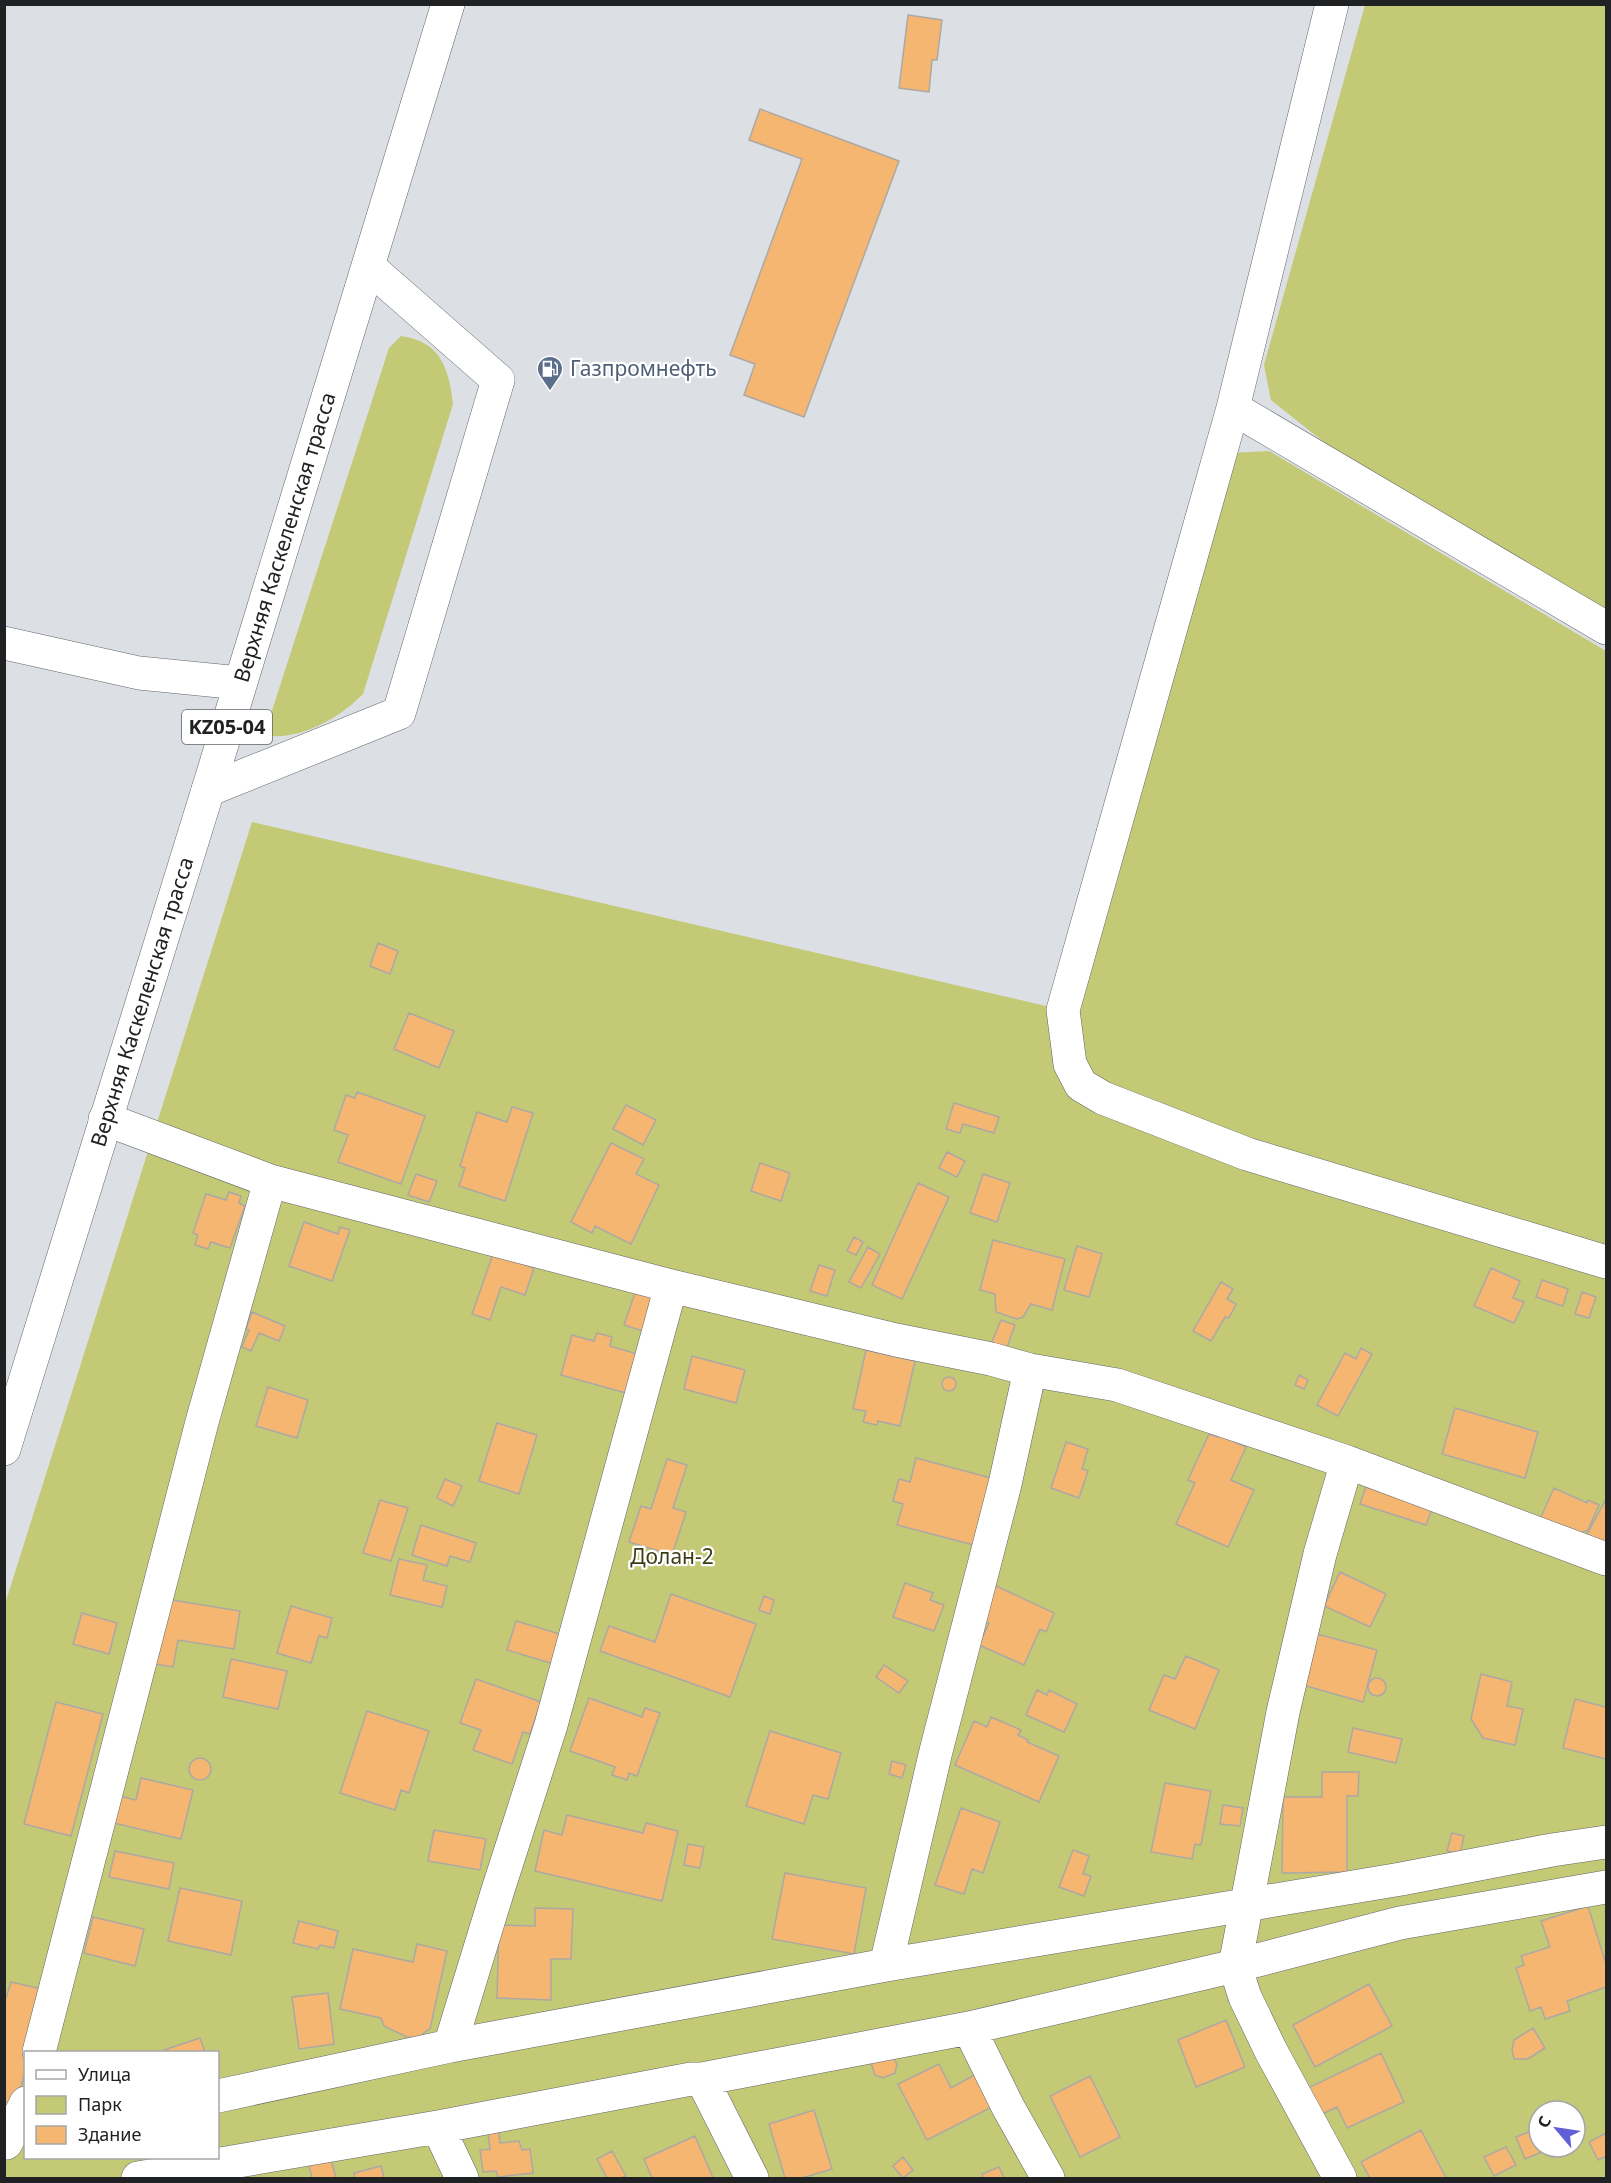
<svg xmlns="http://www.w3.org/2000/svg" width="1611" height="2183" viewBox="0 0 1611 2183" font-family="'Noto Sans',sans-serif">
<rect width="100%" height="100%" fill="#dcdfe4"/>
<path fill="#c3c975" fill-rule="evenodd" d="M1365,5H1606V611L1330,447L1271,400L1264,365Z
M401,336C440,341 449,368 453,404L363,694C341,717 304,738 272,736L268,723L389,348Z
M1269,451L1606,651V1250L1216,1127L1094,1083L1080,1056L1076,1014L1229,453Z
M252,822L1063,1010L1081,1085L1606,1262V2178H5V1604ZM26,2052H218V2158H26ZM1539,2111H1575V2147H1539Z"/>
<path fill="#f5b671" stroke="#aca8a4" stroke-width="1.5" d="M908,15L942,20L937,60H932L929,92L899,88Z
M760,109L899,161L804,417L744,395L755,364L730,355L802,159L749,140Z
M378,943L398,951L390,974L370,966Z
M409,1013L454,1031L439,1068L394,1049Z
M357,1092L425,1116L401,1184L338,1162L348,1135L334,1130L346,1095L355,1098Z
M954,1103L999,1117L994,1133L963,1124L960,1133L946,1129Z
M626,1105L656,1120L643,1145L613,1129Z
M512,1107L533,1113L505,1201L459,1186L465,1168L460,1166L477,1112L507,1122Z
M611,1143L644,1159L636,1174L659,1185L631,1244L595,1226L592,1233L571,1222Z
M947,1152L965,1161L957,1177L939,1168Z
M760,1163L790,1173L781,1201L751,1191Z
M416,1174L437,1181L429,1202L408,1195Z
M983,1174L1010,1183L997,1222L970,1213Z
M918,1183L949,1197L902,1299L872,1285Z
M229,1192L241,1196L239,1203L245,1206L230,1248L211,1242L208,1249L195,1245L198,1235L193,1233L206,1194L226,1200Z
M304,1222L338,1234L340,1227L350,1230L332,1281L289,1266Z
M854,1237L863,1242L856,1255L847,1251Z
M993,1240L1065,1259L1052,1310L1031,1304L1023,1317L1017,1319L996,1312L995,1294L980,1290Z
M1077,1246L1102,1254L1089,1297L1064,1290Z
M868,1247L880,1254L861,1288L849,1282Z
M493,1254L534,1268L525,1295L501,1287L490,1320L472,1314Z
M819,1265L835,1270L827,1296L810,1291Z
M1491,1268L1520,1281L1513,1298L1524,1302L1514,1323L1474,1306Z
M1542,1280L1568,1289L1563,1306L1536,1297Z
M1221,1282L1233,1289L1227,1299L1236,1304L1229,1318L1225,1317L1211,1341L1193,1331Z
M636,1290L660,1299L649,1333L624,1325Z
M1582,1292L1596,1297L1589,1318L1575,1314Z
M252,1312L285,1326L279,1341L259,1333L251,1351L242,1347L249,1330L246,1329Z
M1001,1320L1015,1325L1006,1350L991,1344Z
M597,1333L612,1337L610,1346L637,1354L626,1393L561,1375L572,1335L594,1341Z
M1361,1348L1372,1354L1338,1416L1317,1405L1345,1353L1356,1359Z
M866,1350L915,1361L900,1426L878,1421L877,1425L863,1422L866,1411L853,1409Z
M692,1356L745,1370L736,1403L684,1389Z
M1299,1375L1308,1380L1304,1389L1295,1385Z
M942 1384a7 7 0 1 1 14 0a7 7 0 1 1-14 0Z
M268,1387L308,1400L297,1438L256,1426Z
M1455,1408L1538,1432L1525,1478L1442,1454Z
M497,1423L537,1435L519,1494L479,1481Z
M1209,1434L1218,1437L1219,1435L1246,1447L1231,1480L1254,1490L1228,1547L1176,1524L1195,1483L1188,1480Z
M1066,1442L1088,1449L1082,1469L1088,1471L1079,1498L1051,1488Z
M916,1458L991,1478L974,1545L897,1525L903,1504L893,1501L899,1479L910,1482Z
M667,1459L687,1465L673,1508L686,1512L672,1555L629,1542L641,1506L651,1509Z
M445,1479L462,1486L453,1506L437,1498Z
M1366,1487L1432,1509L1426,1525L1360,1504Z
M1554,1488L1587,1503L1588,1500L1599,1505L1588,1530L1576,1535L1540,1519Z
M380,1500L408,1508L391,1561L363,1553Z
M1605,1501L1606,1502V1543L1586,1536Z
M421,1525L476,1543L470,1562L450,1556L447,1566L412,1555Z
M399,1559L427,1565L423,1580L447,1586L442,1607L390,1595Z
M1340,1572L1386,1594L1370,1627L1324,1606Z
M905,1583L933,1593L930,1600L944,1605L934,1631L893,1617Z
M994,1585L1054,1613L1046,1632L1040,1629L1024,1665L979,1645L989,1623L979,1619Z
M671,1594L756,1624L730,1697L600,1651L609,1626L655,1642Z
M764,1596L774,1600L770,1614L759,1610Z
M166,1599L240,1611L234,1649L178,1640L173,1667L155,1664Z
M291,1606L332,1618L327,1638L319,1636L311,1663L277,1653Z
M82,1613L117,1623L109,1654L73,1644Z
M516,1621L563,1635L554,1664L507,1650Z
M1313,1633L1377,1650L1363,1702L1299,1684Z
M1186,1656L1219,1670L1195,1729L1149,1710L1164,1675L1175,1679Z
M231,1659L287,1671L278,1709L223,1697Z
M884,1665L908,1681L899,1693L876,1677Z
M1481,1674L1512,1682L1507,1706L1523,1709L1515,1745L1483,1738L1471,1719Z
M1368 1687a9 9 0 1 1 18 0a9 9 0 1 1-18 0Z
M476,1679L541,1702L530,1734L523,1732L512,1764L473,1750L481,1730L460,1723Z
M1037,1690L1047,1695L1049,1690L1077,1704L1064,1732L1026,1715Z
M589,1698L642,1717L645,1708L660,1713L637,1776L629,1773L627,1780L612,1775L615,1767L570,1751Z
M1575,1699L1606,1707V1759L1563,1748Z
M56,1702L103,1714L71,1836L24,1824Z
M367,1711L429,1731L409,1793L401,1790L395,1810L340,1793Z
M991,1717L1021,1730L1018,1735L1028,1740L1027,1742L1059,1756L1039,1802L955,1765L974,1721L987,1727Z
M1353,1728L1402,1739L1396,1763L1348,1752Z
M770,1731L841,1753L828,1799L813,1795L804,1824L746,1806Z
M189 1769a11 11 0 1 1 22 0a11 11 0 1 1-22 0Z
M892,1761L906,1765L902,1778L889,1774Z
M1322,1772H1359L1358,1796H1347V1872L1282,1873L1283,1797H1322Z
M141,1778L193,1790L181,1839L114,1823L120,1796L136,1800Z
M1165,1783L1211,1791L1201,1845L1195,1844L1192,1859L1151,1852Z
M1223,1805L1243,1808L1240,1826L1220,1824Z
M961,1808L1000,1822L983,1873L972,1869L964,1894L935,1885Z
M567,1815L643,1833L646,1823L678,1831L662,1901L535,1871L544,1830L562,1835Z
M434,1830L486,1839L480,1870L428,1861Z
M1452,1833L1464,1836L1460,1854L1447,1851Z
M688,1844L704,1847L700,1868L684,1865Z
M1073,1850L1089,1856L1083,1874L1091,1876L1084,1896L1059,1887Z
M115,1851L174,1863L169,1889L109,1877Z
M785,1873L866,1888L854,1954L772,1939Z
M180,1888L242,1901L231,1955L168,1941Z
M1588,1906L1606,1964V1987L1567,2001L1570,2011L1545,2019L1541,2007L1530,2011L1516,1968L1524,1965L1521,1956L1550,1947L1541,1921Z
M535,1908L573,1909L571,1959H551V2000L497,1998L499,1925L535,1926Z
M93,1917L144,1929L135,1966L84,1953Z
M299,1921L338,1931L334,1948L320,1945L318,1949L293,1943Z
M417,1944L447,1951L430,2029L426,2031L419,2038L407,2037L384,2026L381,2018L340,2009L353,1949L413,1962Z
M11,1982L42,1989L26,2052V2065L16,2110L4,2108V2004Z
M1369,1984L1392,2026L1315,2067L1293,2025Z
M328,1993L334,2044L299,2049L292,1997Z
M1226,2020L1245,2067L1196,2087L1178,2040Z
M1533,2028L1545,2048L1528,2059H1514L1512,2050L1514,2040Z
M200,2038L205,2052H165L164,2050Z
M1381,2053L1404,2102L1347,2128L1337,2107L1320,2115L1308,2088Z
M894,2057L897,2065L895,2073L883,2078L875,2075L871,2063Z
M939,2064L951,2088L978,2073L994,2106L927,2140L898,2084Z
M1090,2076L1120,2137L1080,2157L1050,2096Z
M814,2110L832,2169L802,2178H785L769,2124Z
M1539,2128V2147H1554L1525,2159L1516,2137Z
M1421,2130L1446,2178H1370L1361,2162Z
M499,2132L500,2143L519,2141L522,2150L530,2149L533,2173L498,2177L496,2171L483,2172L480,2150L490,2149L488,2133Z
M1606,2133V2156L1598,2160L1589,2142Z
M695,2136L713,2178H652L644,2159Z
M1506,2147L1516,2165L1494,2176L1484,2157Z
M612,2151L626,2176L621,2178H607L597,2159Z
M903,2157L913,2170L903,2178L893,2166Z
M331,2159L336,2178H312L309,2165Z
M381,2166L384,2178H355L354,2173Z
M999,2167L1004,2178H983L982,2174Z"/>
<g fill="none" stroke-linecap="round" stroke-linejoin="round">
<defs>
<path id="minor" d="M1332,4L1233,408L1063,1010L1070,1064L1081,1085L1103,1098L1247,1154L1606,1262
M1233,408L1606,628
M4,643L139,673L240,683
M208,790L399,713L498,380L369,267
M105,1119L270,1181L415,1219L671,1286L896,1340L991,1359L1030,1370L1117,1385L1347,1462L1606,1559
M886,1965L936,1751L1005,1484L1030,1370
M969,2028L1008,2107L1048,2178
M450,2046L497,1893L551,1725L671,1286
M39,2052L202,1422L270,1181
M702,2079L752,2178
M218,2096L450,2046L886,1965L1401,1879L1552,1850L1606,1842
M438,2127L462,2178
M6,2143L26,2103
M138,2178L438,2127L691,2079H702L969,2028L1235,1966L1400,1923L1606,1887
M1340,2178L1271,2051L1245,1997L1235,1966L1283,1712L1320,1554L1347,1462"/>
<g id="major">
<path id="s1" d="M4,1449L208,790L448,4"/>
</g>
</defs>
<use href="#minor" stroke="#62656a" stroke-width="34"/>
<use href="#major" stroke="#62656a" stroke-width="34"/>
<use href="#minor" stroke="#fff" stroke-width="33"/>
<use href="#major" stroke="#fff" stroke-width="33"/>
</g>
<defs>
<symbol id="fuel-pin" viewBox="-11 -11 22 30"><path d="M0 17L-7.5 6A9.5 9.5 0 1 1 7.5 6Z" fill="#5c6f8a" stroke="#fff"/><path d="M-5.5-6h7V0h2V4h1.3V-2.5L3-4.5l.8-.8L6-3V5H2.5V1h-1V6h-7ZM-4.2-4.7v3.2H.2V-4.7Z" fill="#fff"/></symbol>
</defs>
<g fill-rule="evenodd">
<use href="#fuel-pin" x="535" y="354" width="30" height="40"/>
</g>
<g text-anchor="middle" stroke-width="4.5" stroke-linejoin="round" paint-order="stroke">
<rect fill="#fff" stroke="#636465" stroke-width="1.5" x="182" y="710" width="90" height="34" rx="4.5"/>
<g font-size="20" font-weight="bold" fill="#202123">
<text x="227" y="734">KZ05-04</text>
</g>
<g font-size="21" fill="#4e5e75" stroke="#fff" text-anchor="start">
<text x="570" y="376">Газпромнефть</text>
</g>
<g font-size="21" fill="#202123" stroke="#fff">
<text dy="7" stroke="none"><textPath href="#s1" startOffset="954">Верхняя Каскеленская трасса</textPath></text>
<text dy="7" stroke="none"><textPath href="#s1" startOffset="468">Верхняя Каскеленская трасса</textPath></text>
</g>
<g font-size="21" fill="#3b3d17" stroke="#fff">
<text x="672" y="1564">Долан-2</text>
</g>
</g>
<rect width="1611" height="2183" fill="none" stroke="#202123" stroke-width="12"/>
<rect x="24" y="2051" width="195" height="108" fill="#ffffff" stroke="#a6a6a7" stroke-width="1.5"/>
<rect x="36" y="2070" width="30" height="9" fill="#ffffff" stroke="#a6a6a7" stroke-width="1.5"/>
<text x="78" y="2081" font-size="18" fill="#202123">Улица</text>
<rect x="36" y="2096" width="30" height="18" fill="#c3c975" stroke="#a6a6a7" stroke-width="1.5"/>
<text x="78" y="2111" font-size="18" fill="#202123">Парк</text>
<rect x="36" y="2126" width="30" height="18" fill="#f5b671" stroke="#a6a6a7" stroke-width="1.5"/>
<text x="78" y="2141" font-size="18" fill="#202123">Здание</text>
<g transform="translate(1557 2129) rotate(299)"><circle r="28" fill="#ffffff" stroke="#a6a6a7" stroke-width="1.5"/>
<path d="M0-4.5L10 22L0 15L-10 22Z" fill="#615fd7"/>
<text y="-9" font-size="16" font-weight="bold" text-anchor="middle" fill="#202123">С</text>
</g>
</svg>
